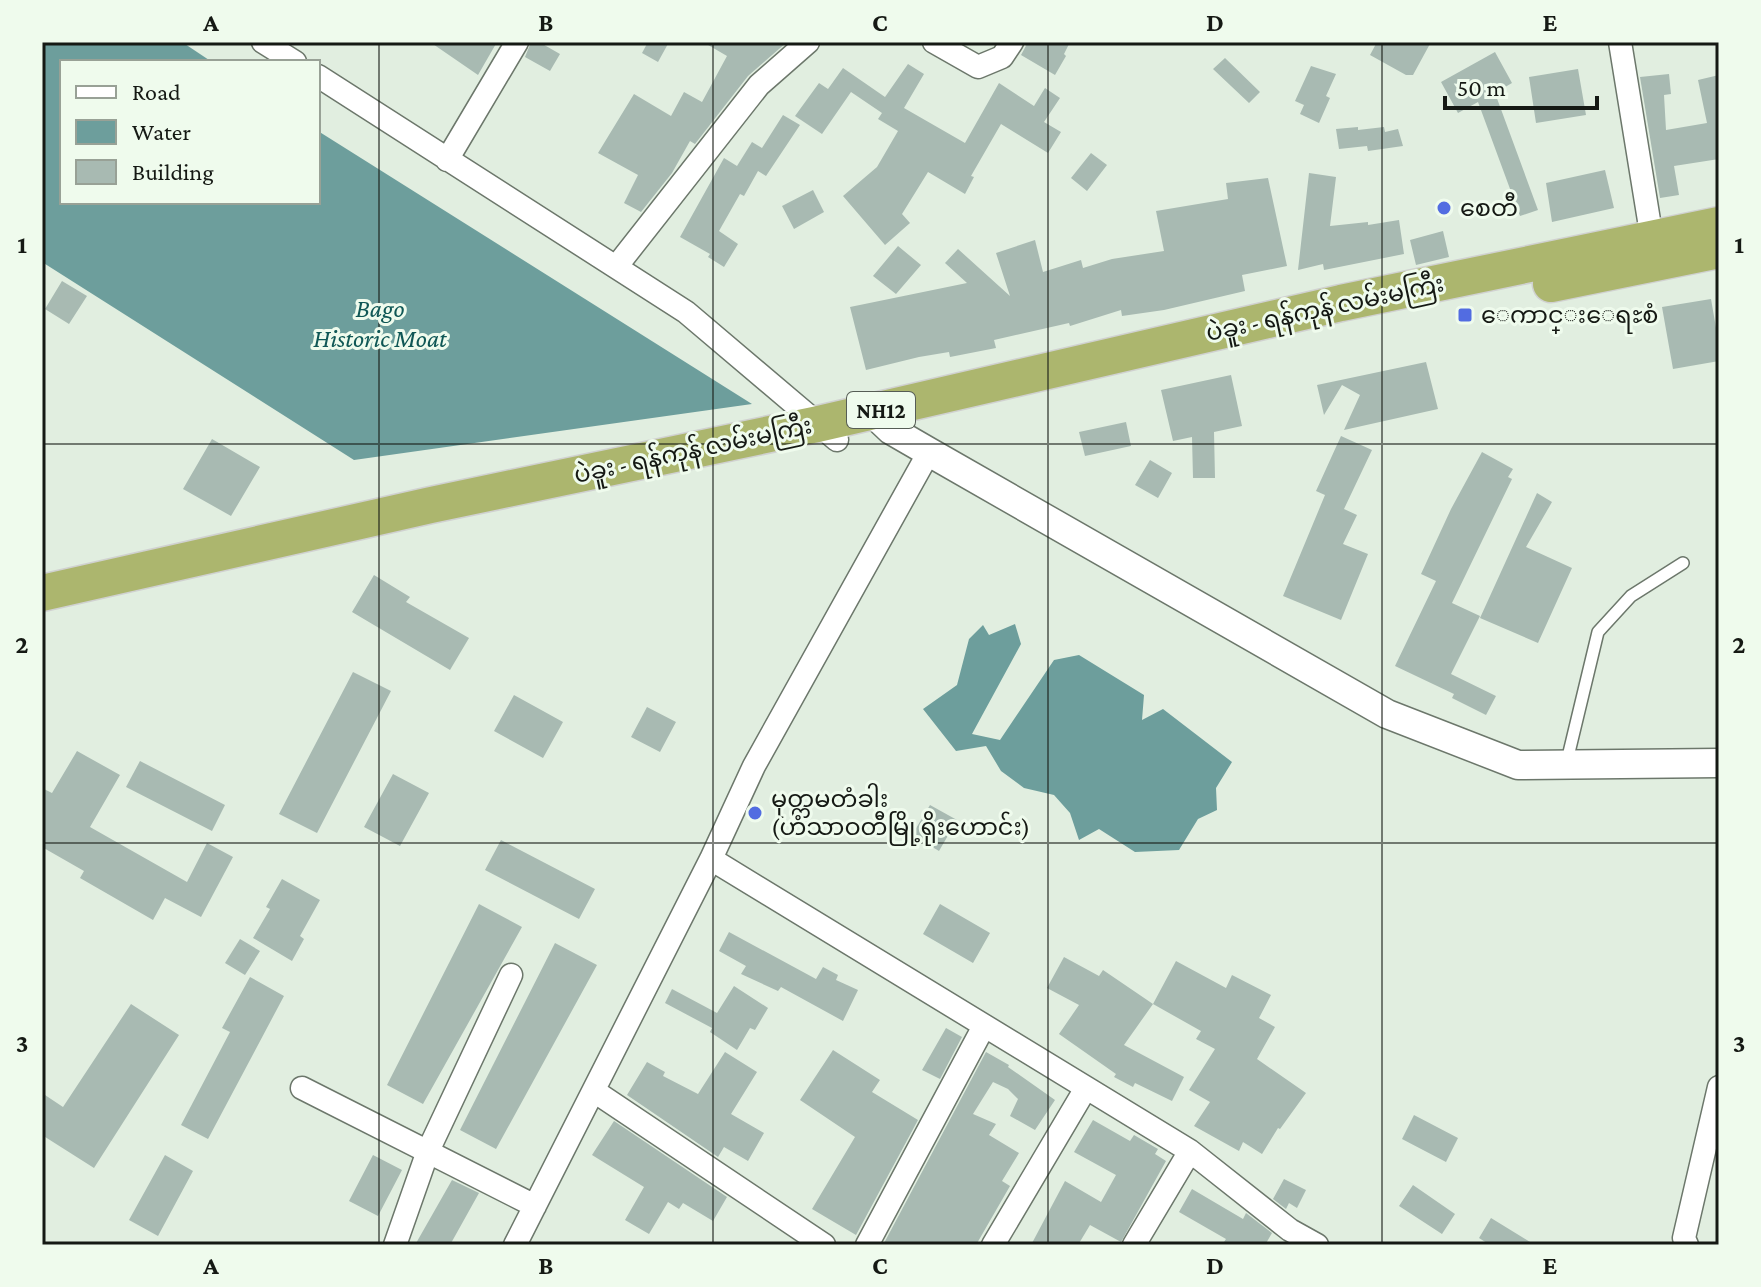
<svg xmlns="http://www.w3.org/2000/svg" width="1761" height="1287" viewBox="0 0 1761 1287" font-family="'Crimson Pro','Noto Sans Myanmar',serif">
<rect width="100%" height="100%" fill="#e1eee0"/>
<path fill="#6d9e9c" d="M42,42H182L212,62H62V202H318V131L752,404L354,460L42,262Z
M1015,624L1021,644L972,734L1000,740L1054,660L1079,655L1144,695L1142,720L1163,709L1232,762L1216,788L1217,810L1198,819L1179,850L1135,852L1099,829L1079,840L1070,813L1054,795L1024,788L1001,771L986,746L956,751L923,709L957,685L969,639L983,625L989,635Z"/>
<path fill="#a8bab2" d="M430,42H497L478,75Z
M531,42H539L560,54L550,71L525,57Z
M648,42H669L658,62L642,53Z
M703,42H787L748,76L695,144L690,141L672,173L641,212L624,203L638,175L598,153L634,94L671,116L684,92L702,102L727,56Z
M1028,42H1070L1064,54L1066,56L1055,75L1021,55Z
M1377,42H1431L1413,75H1406L1370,55Z
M1495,52L1512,83L1495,93L1538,210L1520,216L1478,102L1458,113L1441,82Z
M1225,58L1260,92L1249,103L1213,69Z
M908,64L924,74L904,108L965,143L999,83L1034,106L1045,88L1060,98L1044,122L1061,132L1048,153L1001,124L971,176L974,177L965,194L928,172L902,214L910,223L885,245L843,196L877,167L898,131L878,119L882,113L851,92L822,134L795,116L819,83L828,89L843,68L885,97Z
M1311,66L1336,74L1326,96L1330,98L1319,123L1300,114L1304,105L1295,101Z
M1578,69L1586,115L1536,123L1529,77Z
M1669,74L1671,94L1664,95L1666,130L1707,123L1698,80L1719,75V159L1674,166L1679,195L1660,198L1640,77Z
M783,115L800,125L766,176L758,171L744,196L740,194L719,231L738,244L724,267L708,257L710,254L680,237L724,158L737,166L752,142L762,148Z
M1358,127V130L1384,127L1385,132L1398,129L1403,146L1368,151L1367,146L1339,149L1336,129Z
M1091,153L1107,165L1087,191L1071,178Z
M1605,170L1614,208L1552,222L1546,183Z
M1309,173L1336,177L1330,226L1368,222V225L1399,220L1404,254L1324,270L1323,264L1298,270Z
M1268,178L1287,266L1242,275L1245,291L1164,310L1122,316L1121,310L1070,326L1069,323L994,340L996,348L950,357L949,352L919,357L866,370L850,307L967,283L945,263L958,249L1010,296L996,253L1035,240L1043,272L1081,260L1083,268L1112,259L1164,251L1156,211L1228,199L1226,183Z
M813,190L824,212L794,229L782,206Z
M1443,231L1449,257L1416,265L1410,240Z
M898,246L921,265L896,294L873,276Z
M62,281L87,296L69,324L45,309Z
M1711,299L1719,345V361L1673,369L1662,307Z
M1426,362L1438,409L1344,430L1360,395L1342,385L1324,415L1317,385Z
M1231,375L1242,426L1214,432L1215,478H1193L1192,437L1173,441L1161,390Z
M1126,422L1131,446L1085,456L1079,432Z
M1341,436L1372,450L1344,509L1357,515L1343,544L1368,554L1341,620L1283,596L1325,495L1316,491Z
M212,439L260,467L231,516L183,489Z
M1482,452L1513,469L1508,477L1512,479L1452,603L1480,616L1451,674L1496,696L1486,715L1452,698L1454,694L1395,666L1436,581L1421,574L1451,509Z
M1150,460L1172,473L1158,498L1135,485Z
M1537,493L1552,502L1526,547L1572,568L1538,643L1480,618Z
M374,575L410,597L406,602L469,638L450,670L352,612Z
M353,672L391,691L317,833L279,814Z
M514,695L563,722L543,758L494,731Z
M647,707L676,722L660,752L631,737Z
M77,751L120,775L90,827L187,882L207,843L233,857L201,917L165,898L153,920L80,878L84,871L42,847V788L52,793Z
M140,761L225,805L212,831L126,787Z
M393,774L429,793L400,846L364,827Z
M930,805L957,820L939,851L912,835Z
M501,840L595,889L579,919L485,870Z
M282,879L320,900L300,936L304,939L292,961L253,938L270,909L266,907Z
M479,904L522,927L423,1104L387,1085Z
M940,904L990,933L973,963L923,934Z
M729,932L816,979L823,967L838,975L836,980L858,990L843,1021L781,987L778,991L741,974L746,966L719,951Z
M240,939L260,951L245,975L225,963Z
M555,943L597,965L496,1149L460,1130Z
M1064,957L1099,976L1103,970L1153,1004L1124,1045L1184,1077L1172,1101L1135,1083L1133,1087L1114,1077L1116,1074L1059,1034L1079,1005L1047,988Z
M1176,961L1226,988L1232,975L1271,995L1259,1018L1275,1027L1257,1059L1306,1093L1280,1129L1278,1128L1262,1154L1243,1142L1239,1151L1194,1126L1210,1102L1189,1090L1215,1049L1196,1039L1201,1031L1153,1004Z
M250,977L284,996L208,1139L181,1125L230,1032L222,1028Z
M734,986L768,1008L755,1030L750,1028L737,1050L710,1032L712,1028L665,1003L672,989L717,1013Z
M131,1004L179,1035L94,1168L42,1135V1093L63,1107Z
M946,1028L962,1037L940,1079L922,1070Z
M833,1050L880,1080L872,1092L918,1120L856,1235L812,1209L855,1137L800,1100Z
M725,1052L757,1072L731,1114L764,1133L748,1161L724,1147L718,1157L627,1095L647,1062L665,1072L663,1076L698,1094Z
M986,1052L1009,1065L1008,1067L1055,1100L1035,1130L1010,1116L1018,1099L1008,1089L993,1082L973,1114L996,1124L989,1135L1019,1153L1002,1181L1010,1186L976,1245H883Z
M1414,1115L1458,1138L1446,1162L1402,1139Z
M1093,1120L1130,1141L1134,1135L1158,1149L1155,1154L1166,1161L1121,1242L1090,1225L1078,1245H1031L1065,1181L1101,1202L1116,1175L1074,1152Z
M614,1121L727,1197L713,1221L683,1203L679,1209L668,1202L649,1234L625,1220L644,1187L592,1155Z
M165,1155L193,1171L158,1236L129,1220Z
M373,1155L402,1170L378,1216L349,1201Z
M1284,1179L1306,1190L1297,1208L1289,1203L1286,1209L1273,1199Z
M452,1180L479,1193L450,1245H415Z
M1413,1185L1455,1214L1442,1234L1399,1206Z
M1192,1189L1243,1219L1246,1213L1272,1233L1265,1245H1222L1226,1239L1179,1212Z
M1491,1218L1535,1245H1490L1479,1238Z"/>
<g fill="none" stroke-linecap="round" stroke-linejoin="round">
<defs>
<path id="service" d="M1566,765L1598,632L1631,596L1683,563"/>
<path id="minor" d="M263,42L295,62
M934,42L978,67L1002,57L1012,42
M1620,42L1652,239
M318,76L686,312L837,440
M447,160L517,42
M616,267L759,85L808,42
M711,859L1190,1151L1290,1230L1317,1245
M302,1088L535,1206
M594,1091L824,1245
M395,1245L428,1151L511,975
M515,1245L711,859L754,766L929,452
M867,1245L984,1026
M993,1245L1086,1088
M1134,1245L1190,1151
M1687,1245L1684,1238L1719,1087"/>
<path id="tertiary" d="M872,412L891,430L929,452L1387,714L1518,765L1719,763"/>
<path id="trunk" d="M1551,284L1719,250
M42,593L431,505L818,424L1341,303L1719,225"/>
</defs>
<use href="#service" stroke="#6c776b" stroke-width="14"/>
<use href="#minor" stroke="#6c776b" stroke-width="25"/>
<use href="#tertiary" stroke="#6c776b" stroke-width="31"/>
<use href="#trunk" stroke="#d0d1d0" stroke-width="39"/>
<use href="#service" stroke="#fff" stroke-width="11"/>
<use href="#minor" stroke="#fff" stroke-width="22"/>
<use href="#tertiary" stroke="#fff" stroke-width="28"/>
<use href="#trunk" stroke="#acb66e" stroke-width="36"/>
</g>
<path fill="none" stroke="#151914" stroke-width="2" stroke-opacity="0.55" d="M379,42V1245M713,42V1245M1048,42V1245M1382,42V1245M42,444H1719M42,843H1719"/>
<g fill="#526ce1" stroke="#effbed" stroke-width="3">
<circle cx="1444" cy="208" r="8"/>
<rect x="1457" y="307" width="16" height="16" rx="4"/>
<circle cx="755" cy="813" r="8"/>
</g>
<g text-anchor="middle" stroke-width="6" stroke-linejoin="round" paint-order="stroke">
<rect fill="#effbed" stroke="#565d55" stroke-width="2" x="847" y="392" width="68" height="36" rx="6"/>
<g font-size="22" font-weight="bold" fill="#151914">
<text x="881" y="418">NH12</text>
</g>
<g font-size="24" fill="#151914" stroke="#effbed" text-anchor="start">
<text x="1460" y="216">စေတီ</text>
<text x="1481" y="323">ေကာင္းေရႊစံ</text>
<text x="771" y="807">မုတ္တမတံခါး<tspan x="771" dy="28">(ဟံသာဝတီမြို့ရိုးဟောင်း)</tspan></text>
</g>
<g font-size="24" fill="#151914" stroke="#effbed">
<text transform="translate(1325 308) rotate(-12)" y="8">ပဲခူး - ရန်ကုန် လမ်းမကြီး</text>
<text transform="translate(693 450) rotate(-12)" y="8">ပဲခူး - ရန်ကုန် လမ်းမကြီး</text>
</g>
<g font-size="26" font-style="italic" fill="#0f5755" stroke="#effbed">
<text x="380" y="317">Bago<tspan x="380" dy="30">Historic Moat</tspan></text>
</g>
</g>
<rect width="1761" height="1287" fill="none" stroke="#effbed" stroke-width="88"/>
<rect x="60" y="60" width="260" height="144" fill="#effbed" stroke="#98a196" stroke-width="2"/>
<rect x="76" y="86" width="40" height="12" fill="#ffffff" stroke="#98a196" stroke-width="2"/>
<text x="132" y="100" font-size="24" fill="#151914">Road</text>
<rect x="76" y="120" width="40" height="24" fill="#6d9e9c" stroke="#98a196" stroke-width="2"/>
<text x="132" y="140" font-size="24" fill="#151914">Water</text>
<rect x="76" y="160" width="40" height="24" fill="#a8bab2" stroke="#98a196" stroke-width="2"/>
<text x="132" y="180" font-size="24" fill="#151914">Building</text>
<path d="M1445 96v12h152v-12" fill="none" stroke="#151914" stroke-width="4"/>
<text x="1457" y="96" font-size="24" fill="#151914" stroke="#effbed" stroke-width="6" paint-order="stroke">50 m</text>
<rect x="44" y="44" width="1673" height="1199" fill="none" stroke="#151914" stroke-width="3"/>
<g font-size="26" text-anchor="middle" font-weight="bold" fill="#151914">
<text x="211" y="31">A</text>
<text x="546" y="31">B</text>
<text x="880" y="31">C</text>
<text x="1215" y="31">D</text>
<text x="1550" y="31">E</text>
<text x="22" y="253">1</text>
<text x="1739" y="253">1</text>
<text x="22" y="653">2</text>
<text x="1739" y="653">2</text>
<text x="22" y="1052">3</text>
<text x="1739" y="1052">3</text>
<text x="211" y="1274">A</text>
<text x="546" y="1274">B</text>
<text x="880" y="1274">C</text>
<text x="1215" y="1274">D</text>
<text x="1550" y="1274">E</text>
</g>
</svg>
